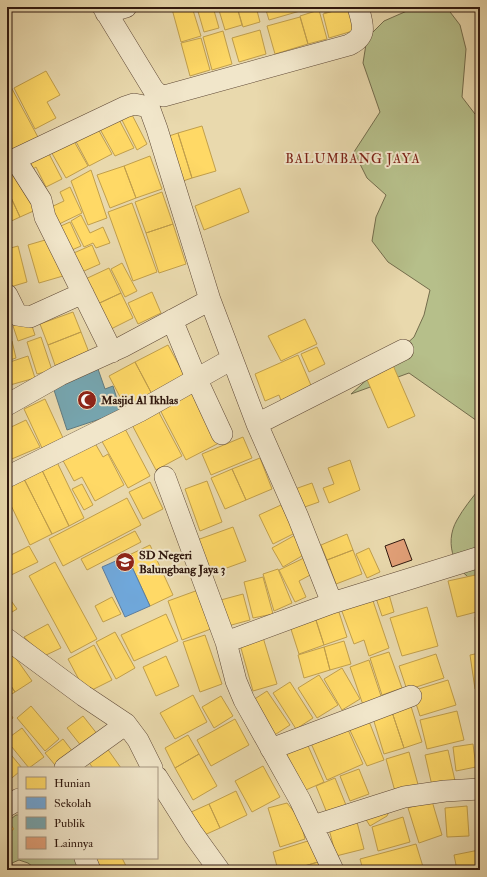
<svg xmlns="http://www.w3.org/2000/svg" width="487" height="877" viewBox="0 0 487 877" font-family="'IM FELL Double Pica',serif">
<rect width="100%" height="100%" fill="#e9d9ad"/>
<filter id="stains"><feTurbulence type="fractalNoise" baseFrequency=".005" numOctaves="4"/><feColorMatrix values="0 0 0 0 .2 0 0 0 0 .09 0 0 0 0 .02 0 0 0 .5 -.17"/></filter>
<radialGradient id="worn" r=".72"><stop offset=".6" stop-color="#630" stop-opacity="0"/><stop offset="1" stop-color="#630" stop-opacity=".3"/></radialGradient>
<path fill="#b6bf8a" stroke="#736c4c" d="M416,7L447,8L460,25L466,49L462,97L475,114L480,115V423L409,373L351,394L414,337L424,315L430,290L388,262L372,241L376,217L386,195L367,178L354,152L380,112L363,63L367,38L384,21Z
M480,488V584C455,574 443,544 457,520C463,509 472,498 480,488Z
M16,815H19V858H79L95,870H37L28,863L19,860L12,863V870H7V822Z"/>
<path fill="#ffd966" stroke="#c19f4c" d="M179,7H192L201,36L181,42L172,9Z
M213,7L219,28L204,32L197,8Z
M218,7H237L242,25L225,30Z
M237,7H256L260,22L243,27Z
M265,7H299L300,11L269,20Z
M299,7H313L300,11Z
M324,7H345V8L325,13Z
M348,7H350L356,30L329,38L323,14Z
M319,10L327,39L308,44L300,16Z
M300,17L308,44L275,54L267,26Z
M260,30L266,54L239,62L232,38Z
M223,31L232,64L212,70L203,37Z
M201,38L210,70L190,76L181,43Z
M46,71L60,95L47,102L56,118L35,129L14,88Z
M11,87L39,139L7,155V89Z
M128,107L147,144L137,150L118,112Z
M115,112L134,148L115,156L96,122Z
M94,122L112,154L89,166L72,134Z
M202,126L216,171L192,178L178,133Z
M178,133L192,178L177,183L163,138Z
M71,136L88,166L66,178L49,148Z
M47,150L62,179L46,187L36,167L33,169L26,156Z
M150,156L162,189L136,198L124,166Z
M124,166L136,198L110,208L97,175Z
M91,170L107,218L88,225L71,181Z
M21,171L38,209L20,217L7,189V177Z
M70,187L82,213L57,225L49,208L64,201L60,192Z
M240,188L249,212L204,230L195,206Z
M7,189L20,217L7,223Z
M162,192L173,224L146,233L135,202Z
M132,203L157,272L133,281L108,212Z
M81,215L90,233L103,227L110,243L96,248L93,243L84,247L71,221Z
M70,222L81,246L65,253L54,229Z
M173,224L186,264L159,273L146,233Z
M52,238L63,276L39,283L28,245Z
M92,245L100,264L75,275L67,256Z
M18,246L27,282L7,288V249Z
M122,263L137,291L125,297L111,269Z
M109,268L121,293L91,307L79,282Z
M152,292L161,313L138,324L128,303Z
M121,293L133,318L103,333L91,307Z
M73,312L81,332L48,345L40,324Z
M305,319L317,344L281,361L268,336Z
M30,320L35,335L18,341L13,326Z
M81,332L90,355L56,368L48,345Z
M41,337L52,370L37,374L27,342Z
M12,341L16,358L7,361V342Z
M168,345L187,380L154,398L135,362Z
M317,347L325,364L309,372L301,354Z
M298,355L313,390L282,403L279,395L265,401L255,374Z
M28,356L35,378L10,385L7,375V363Z
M135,362L154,398L128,412L109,376Z
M392,363L415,416L388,428L365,375Z
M190,387L219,443L186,460L157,404Z
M45,399L63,438L42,448L24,409Z
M156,407L182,456L156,470L130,421Z
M26,420L40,447L7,461V429Z
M122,423L150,476L128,488L99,436Z
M243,437L252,458L211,475L202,454Z
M92,438L103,457L108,454L124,485L95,501L82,477L74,481L60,455Z
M55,458L84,518L69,526L40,466Z
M260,458L272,489L246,500L232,469Z
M350,460L360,490L329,503L323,488L334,484L328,468Z
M40,466L69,526L52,534L22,475Z
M232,469L246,500L225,509L211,478Z
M22,475L52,534L30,545L7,497V482Z
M207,481L222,522L200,531L185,489Z
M150,482L163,509L143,519L129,492Z
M312,483L319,502L299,509L292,490Z
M82,484L93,505L84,510L72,489Z
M127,498L141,525L63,566L49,539Z
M281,505L295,533L273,544L259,515Z
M233,527L246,561L210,574L197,540Z
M135,531L141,542L87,570L81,559Z
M297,534L307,553L283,567L272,548Z
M347,534L353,550L327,560L321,545Z
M150,545L173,595L150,606L127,556Z
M29,546L38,562L7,577V557Z
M369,548L380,572L367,578L356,554Z
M353,550L362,574L336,584L327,560Z
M306,557L314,573L299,581L306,597L295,602L279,570Z
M55,562L97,639L71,653L29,576Z
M278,569L292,603L274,611L263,574Z
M480,574V611L457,617L448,581Z
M263,577L273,614L253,618L244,582Z
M201,589L216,627L182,640L168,601Z
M388,591L394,612L382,616L375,595Z
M243,594L250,620L224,627L217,601Z
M7,595L17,609L7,615Z
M371,595L389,648L369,656L364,640L354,644L340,606Z
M112,597L121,614L103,622L95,606Z
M337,606L347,637L324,645L314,614Z
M427,607L438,646L402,656L390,618Z
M166,614L178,641L134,661L121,635Z
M314,614L324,645L299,654L289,623Z
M480,616V646L476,647L475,617Z
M48,624L61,648L44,656L24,637Z
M115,632L135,668L116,679L96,642Z
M262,634L277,684L253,691L239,641Z
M205,635L222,684L200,692L183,642Z
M344,641L351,664L330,670L324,647Z
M94,645L112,680L86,693L68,659Z
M324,647L330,670L304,678L298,655Z
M389,652L402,688L382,695L370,658Z
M480,653V688L475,689L470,655Z
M7,654L15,657L32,681L15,692L7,680Z
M436,654L444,678L407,690L399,666Z
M166,656L179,686L156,696L143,667Z
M369,660L382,699L363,705L350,667Z
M342,668L360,699L342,710L324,679Z
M319,675L338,705L317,718L298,688Z
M7,680L15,692L7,697Z
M448,680L456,705L420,716L412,691Z
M290,682L313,718L296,729L273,693Z
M267,691L290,725L273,736L250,702Z
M193,695L207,722L175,739L160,713Z
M221,696L233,716L214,728L202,707Z
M410,703L422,742L404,748L391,709Z
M31,706L59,739L45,751L17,718Z
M7,708L13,718L7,722Z
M391,709L404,748L384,754L372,715Z
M457,711L464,740L427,749L420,720Z
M83,716L98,735L82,747L67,728Z
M367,716L384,760L367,766L347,724Z
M235,719L249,745L211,766L197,740Z
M346,725L363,764L327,780L310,741Z
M22,728L44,757L29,768L7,741V739Z
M188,735L199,754L175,768L165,748Z
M63,739L73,752L55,765L45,753Z
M305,739L324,782L299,793L280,750Z
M104,744L121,768H93L87,760Z
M473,744L476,767L456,771L453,747Z
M7,750L22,768H19V772L7,782Z
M448,750L456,785L433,790L425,755Z
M409,752L419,788L396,795L386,759Z
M199,754L217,786L193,800L175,768Z
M263,766L280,797L252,812L235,781Z
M359,769L369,794L350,801L340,776Z
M335,778L348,810L329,818L316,786Z
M236,791L247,815L220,828L209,804Z
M432,801L442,835L419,843L408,808Z
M287,803L300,819L305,839L280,847L268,808Z
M209,804L220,828L200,837L189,813Z
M467,806L469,836L447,837L445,808Z
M389,811L387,816L370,826L362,813Z
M403,817L410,842L378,851L372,827Z
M7,820L14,829L7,834Z
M357,822L364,849L336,856L329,829Z
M311,840L318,862L291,870H278L273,852Z
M416,844L424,870H363L360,859Z
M479,850L480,870H457L454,855Z
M96,858H122L128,870H101Z
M318,862L320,870H291Z"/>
<path fill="#6fa8dc" stroke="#5c7d9e" d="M127,556L150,606L125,617L102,567Z"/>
<path fill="#76a5af" stroke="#617b7f" d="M98,369L105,389L113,386L121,412L67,430L52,384Z"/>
<path fill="#e2a078" stroke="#30180e" d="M404,539L412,560L392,567L385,546Z"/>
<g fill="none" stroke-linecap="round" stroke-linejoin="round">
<defs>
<path id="minor" d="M103,7L153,89L158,94L164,96L349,45C368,36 363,25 358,7
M106,13L126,7
M15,159L41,200L45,217L112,352
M7,163L125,107L134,104L149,107L157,129L210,300
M7,295L17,315L30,317L83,293
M172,320L196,378L222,434
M7,405L60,375L122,347L210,300L257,424L298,517L332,603L480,557
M257,424L403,350
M7,477L140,411L232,359
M165,477L226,642L236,681L244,700L300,800L333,870
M7,639L84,696L126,724L138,740L152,768
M226,642L332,603
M271,749L411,696
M65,768L126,724
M157,777L193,834L219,870
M7,806L19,799
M313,826L404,797L445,791L480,789
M85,858L90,870"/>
</defs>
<use href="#minor" stroke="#5e4836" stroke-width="22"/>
<use href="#minor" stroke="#f1e6ca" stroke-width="21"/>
</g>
<defs>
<symbol id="mosque-disc" viewBox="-11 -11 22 22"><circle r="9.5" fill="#8f2418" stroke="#f1e6ca"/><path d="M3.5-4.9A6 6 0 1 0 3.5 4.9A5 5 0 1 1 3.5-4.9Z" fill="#fff"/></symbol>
<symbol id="school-disc" viewBox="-11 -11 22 22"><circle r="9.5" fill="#8f2418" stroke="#f1e6ca"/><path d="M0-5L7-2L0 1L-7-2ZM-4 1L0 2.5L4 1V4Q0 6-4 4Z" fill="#fff"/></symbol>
</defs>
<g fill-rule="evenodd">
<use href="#mosque-disc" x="76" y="389" width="22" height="22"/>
<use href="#school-disc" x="114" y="551" width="22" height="22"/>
</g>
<g text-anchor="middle" stroke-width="4" stroke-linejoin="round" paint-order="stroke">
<g font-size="12" font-weight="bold" fill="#30180e" stroke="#f1e6ca" text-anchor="start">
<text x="101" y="404">Masjid Al Ikhlas</text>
<text x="139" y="559">SD Negeri<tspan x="139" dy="14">Balungbang Jaya 3</tspan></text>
</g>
<g font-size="13" letter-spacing="1" fill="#7a1f14" stroke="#f1e6ca">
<text x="353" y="163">BALUMBANG JAYA</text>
</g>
</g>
<rect width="487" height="877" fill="none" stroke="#e9d9ad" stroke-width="24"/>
<rect x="8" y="8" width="471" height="861" fill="none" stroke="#30180e" stroke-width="2"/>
<rect x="12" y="12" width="463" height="853" fill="none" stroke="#30180e"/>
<rect x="18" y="767" width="140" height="92" fill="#f1e6ca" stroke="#a4947f"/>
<rect x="26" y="777" width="20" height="12" fill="#ffd966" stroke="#a4947f"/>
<text x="54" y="787" font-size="12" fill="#30180e">Hunian</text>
<rect x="26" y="797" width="20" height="12" fill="#6fa8dc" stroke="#a4947f"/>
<text x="54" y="807" font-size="12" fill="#30180e">Sekolah</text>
<rect x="26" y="817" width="20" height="12" fill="#76a5af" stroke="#a4947f"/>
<text x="54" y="827" font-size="12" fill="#30180e">Publik</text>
<rect x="26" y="837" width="20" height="12" fill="#e2a078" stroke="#a4947f"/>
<text x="54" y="847" font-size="12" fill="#30180e">Lainnya</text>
<rect width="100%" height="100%" filter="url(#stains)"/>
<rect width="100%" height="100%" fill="url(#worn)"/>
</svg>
